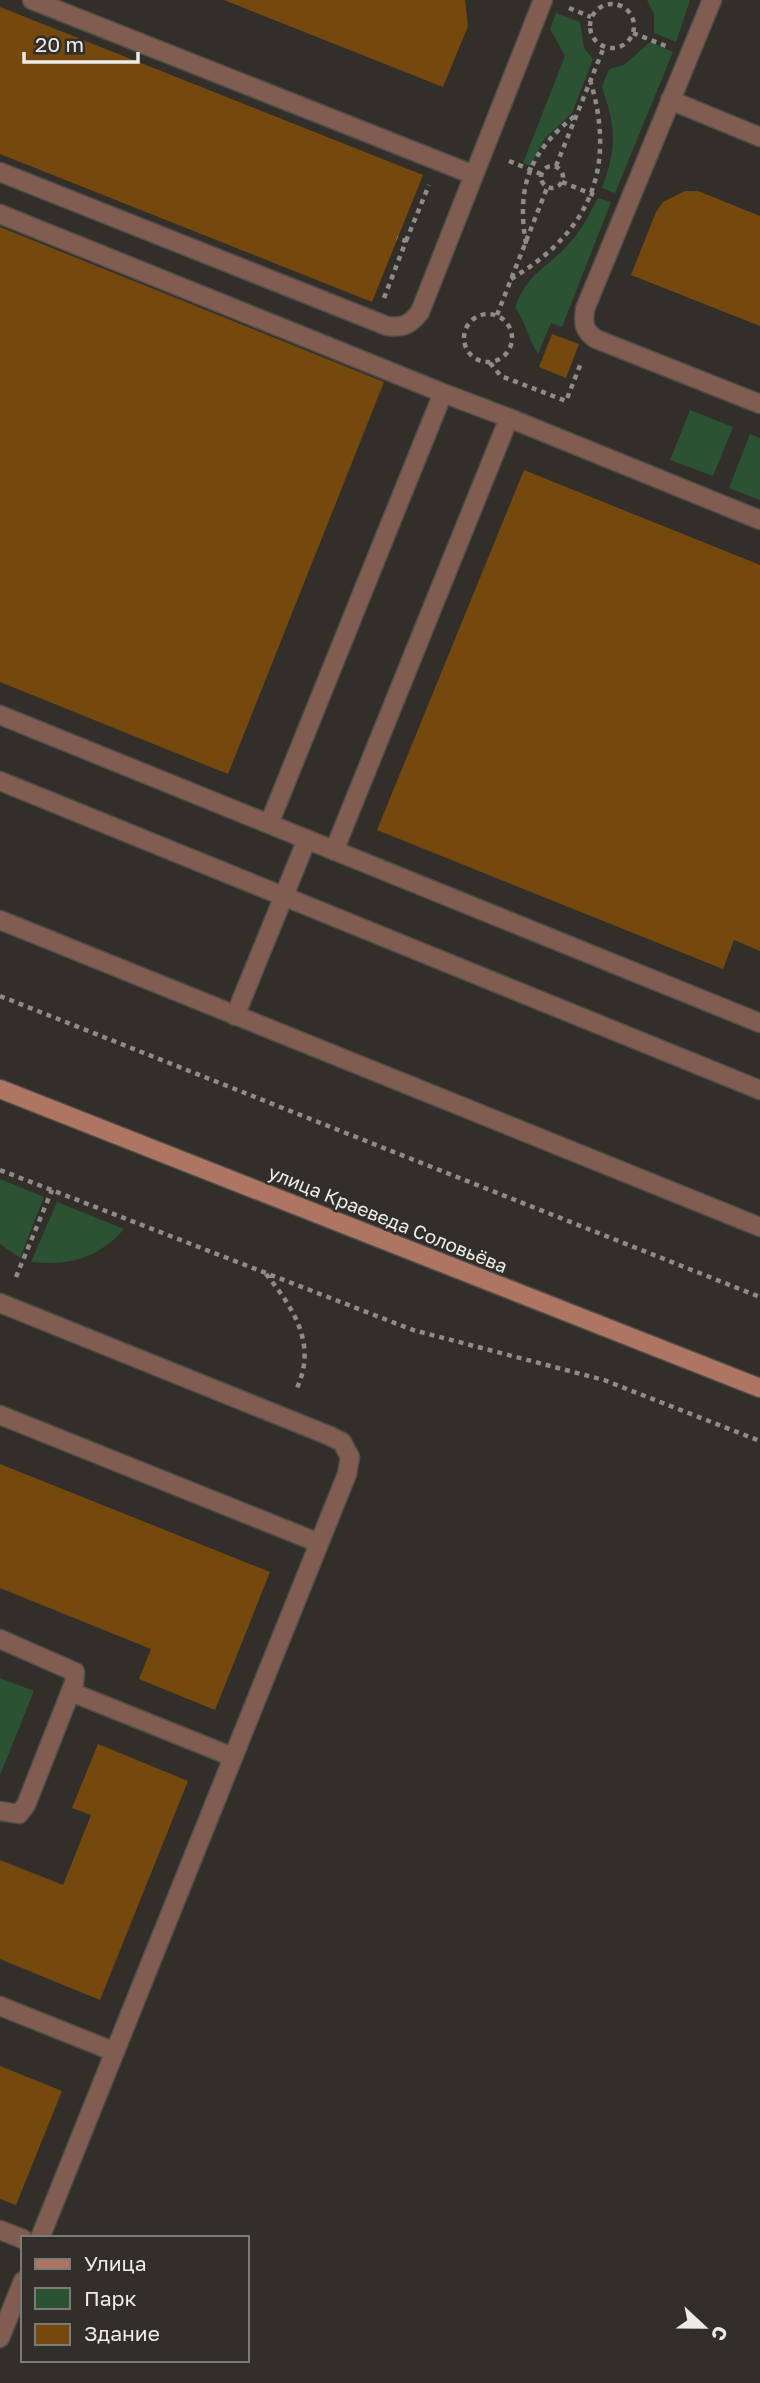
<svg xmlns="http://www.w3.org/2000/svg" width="760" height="2383" viewBox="0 0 760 2383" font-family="'Golos Text',sans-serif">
<rect width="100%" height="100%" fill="#322f2b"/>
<path fill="#2b5232" d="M647,0H690L676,42L654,33V14Z
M556,13L580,22L584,48L593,59L572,113L545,138L530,166L523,163L565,56L550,29Z
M650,42L673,52L615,193L602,188C617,148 616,127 602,87L609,69L624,65Z
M598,198L611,202L562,327L551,323L538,354C528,339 526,322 515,307C528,274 541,272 564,249C579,234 589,216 598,198Z
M690,410L733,427L713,476L670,460Z
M750,434L760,438V500L729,488Z
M0,1179L44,1197L20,1258L0,1244Z
M57,1202L124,1229C98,1258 70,1266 31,1262Z
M0,1678L34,1691L0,1775Z"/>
<path fill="#75480e" d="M224,0H465L468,26L443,87Z
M0,7L423,175L372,302L0,154Z
M685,191H698L760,216V326L631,275L656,212L663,202Z
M0,227L384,382L228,774L0,682Z
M552,334L579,344L566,378L539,367Z
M524,470L760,565V951L734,940L723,969L377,830Z
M0,1464L270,1572L215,1710L139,1679L151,1649L0,1588Z
M98,1744L188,1781L100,2000L0,1959V1860L63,1885L91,1815L72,1808Z
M0,2066L62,2091L16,2205L0,2199Z"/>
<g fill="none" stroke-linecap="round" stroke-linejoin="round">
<defs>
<path id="service" d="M32,0L474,175L543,0
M712,0L585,309C583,324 584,331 596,339L760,404
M670,100L760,137
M0,172L387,326C403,328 410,325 420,312L474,175
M0,214L443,393L269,824
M443,393L509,418
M0,715L760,1023
M0,781L760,1090
M334,851L509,418L760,520
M0,920L760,1227
M235,1016L307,839
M0,1303L330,1436L342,1442L350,1457L347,1474L40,2238
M0,1415L319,1543
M0,1639L75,1672L74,1683L26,1805L19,1814L0,1811
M71,1692L233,1757
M0,2006L115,2052
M0,2230L23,2239
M0,2338L23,2281"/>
<path id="secondary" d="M0,1089L760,1388"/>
</defs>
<use href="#service" stroke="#504d49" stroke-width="21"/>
<use href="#secondary" stroke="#504d49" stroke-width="21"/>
<path stroke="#8e8b88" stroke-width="4.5" stroke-dasharray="5 5" stroke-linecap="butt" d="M590 26a22 22 0 1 1 44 0a22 22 0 1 1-44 0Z
M569,8L591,17
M633,33L666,46
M509,161L541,174
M541 177a11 11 0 1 1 22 0a11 11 0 1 1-22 0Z
M556,166L604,47
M562,182L594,195
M406,241L429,185
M526,244C516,186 530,151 576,115
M511,279C590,232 617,168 590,80
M384,298L406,241L397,238
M464 338a24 24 0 1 1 48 0a24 24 0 1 1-48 0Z
M497,315L547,188
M490,363L501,376L566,401L581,363
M0,996L760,1297
M0,1170L413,1330L604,1380L760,1441
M266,1274C294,1309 318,1345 296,1390
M16,1277L52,1190"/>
<use href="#service" stroke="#815d51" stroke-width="18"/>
<use href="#secondary" stroke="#ae7562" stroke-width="18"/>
</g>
<g text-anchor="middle" stroke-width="5" stroke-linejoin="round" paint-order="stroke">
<g font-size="19" fill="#eeece9" stroke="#322f2b">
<text transform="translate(388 1219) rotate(22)" y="7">улица Краеведа Соловьёва</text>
</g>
</g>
<rect x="21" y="2236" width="228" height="126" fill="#322f2b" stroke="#7d7b77" stroke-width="2"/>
<rect x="35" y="2259" width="35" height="10" fill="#ae7562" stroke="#7d7b77" stroke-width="2"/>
<text x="84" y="2271" font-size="21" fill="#eeece9">Улица</text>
<rect x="35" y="2288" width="35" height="21" fill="#2b5232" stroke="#7d7b77" stroke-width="2"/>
<text x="84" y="2306" font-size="21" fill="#eeece9">Парк</text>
<rect x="35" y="2324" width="35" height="21" fill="#75480e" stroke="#7d7b77" stroke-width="2"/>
<text x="84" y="2341" font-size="21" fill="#eeece9">Здание</text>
<g transform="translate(704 2327) rotate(112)" stroke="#322f2b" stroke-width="5" paint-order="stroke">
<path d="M0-5L12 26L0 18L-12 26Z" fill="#eeece9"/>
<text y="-10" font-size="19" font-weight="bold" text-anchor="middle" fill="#eeece9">С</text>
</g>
<path d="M24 52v10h114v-10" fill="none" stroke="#eeece9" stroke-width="3.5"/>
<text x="35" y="52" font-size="21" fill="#eeece9" stroke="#322f2b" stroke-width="5" paint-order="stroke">20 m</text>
</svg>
